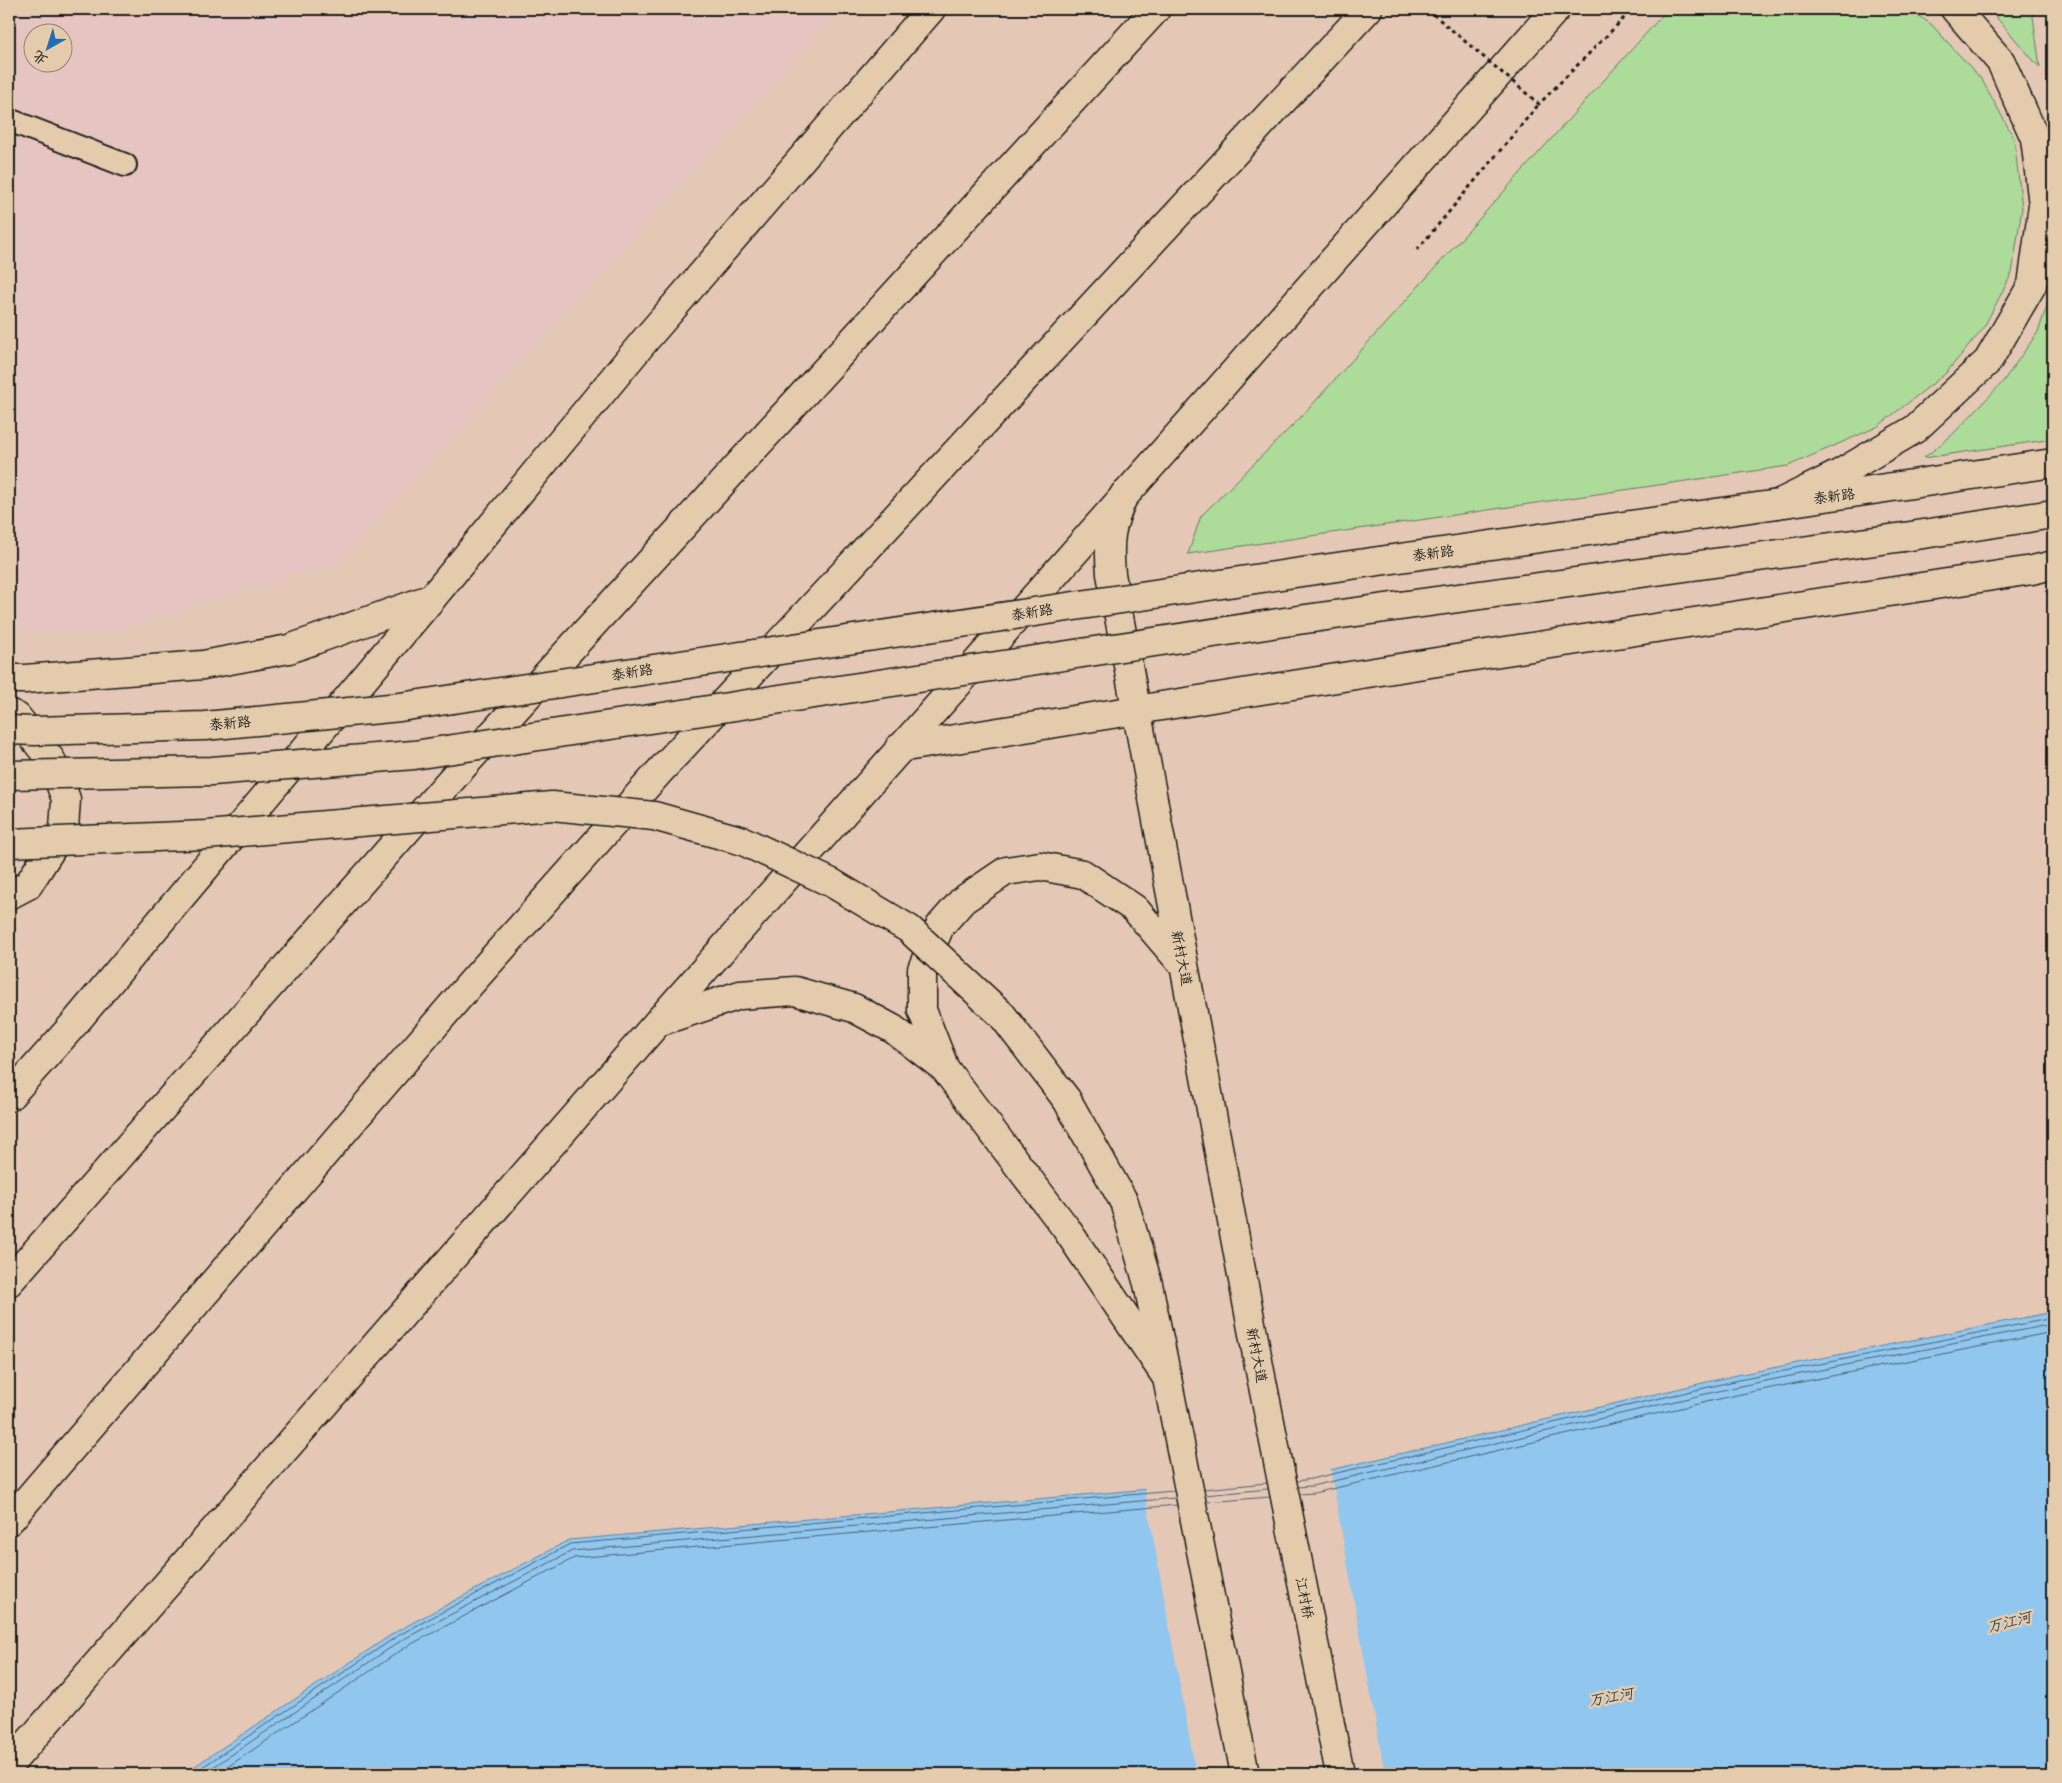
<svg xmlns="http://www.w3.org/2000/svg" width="2062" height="1783" viewBox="0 0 2062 1783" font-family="Sriracha,'LXGW WenKai TC',sans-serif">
<rect width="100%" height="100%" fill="#e4c8b5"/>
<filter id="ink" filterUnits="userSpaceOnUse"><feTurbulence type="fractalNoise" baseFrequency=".02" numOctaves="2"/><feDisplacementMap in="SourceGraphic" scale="10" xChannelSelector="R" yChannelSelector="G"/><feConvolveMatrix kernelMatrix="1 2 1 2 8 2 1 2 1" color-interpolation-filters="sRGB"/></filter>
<g filter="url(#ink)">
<path fill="#e5c4c1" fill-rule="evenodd" d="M9,9H840L339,562L108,633L9,632ZM32,32H62V62H32Z"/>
<path fill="#acdb9a" stroke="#647c5b" d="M1668,9H1908L1931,24L1982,80L2014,138L2022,208L2012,273L1983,329L1945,374L1877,427L1788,466L1188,554L1201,516L1302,416Z
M1989,9H2032L2040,68Z
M2053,288V439L1924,458L1952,435L2002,383L2038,332Z"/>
<path fill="#91c7ef" stroke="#62839b" d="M2053,1312V1774H183L397,1631L569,1540L1309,1475L1737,1375Z"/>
<path fill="#e4c8b5" d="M1330,1467L1385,1774H1196L1144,1486L1309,1472Z"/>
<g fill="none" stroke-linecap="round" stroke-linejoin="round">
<path stroke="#4b6070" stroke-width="1" d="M1297,1481L1311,1479L1739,1380L2053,1318
M1298,1487L1312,1486L1740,1386L2053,1324
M1204,1489L1267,1483
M1300,1494L1314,1493L1741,1394L2053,1332
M1205,1495L1268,1489
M1207,1502L1270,1497
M192,1774L399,1635L570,1544L1174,1491
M203,1774L402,1640L572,1551L1175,1498
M217,1774L406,1647L574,1558L1177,1505"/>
<defs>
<path id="service" d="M9,120L125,165"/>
<path id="tertiary" d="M1124,495C1110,527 1108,540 1111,574L1259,1366L1340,1774
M1183,965L1135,909L1083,874L1040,866L1006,871L963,900L940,926L922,969V1010L945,1069L1065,1227L1167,1378L1245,1774
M658,1022L740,995L795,991L854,1008L893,1029L944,1068"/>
<path id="secondary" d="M1785,503L2053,463
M1904,537L2053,514
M9,679H25L203,665L289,649L432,598
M9,713L17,717L51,760L66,799L64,829L28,885L9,895
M1124,1202L1148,1284L1167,1378"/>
<path id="primary" d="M1778,504L1839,474L1915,429L1988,361L2032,285L2043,205L2035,138L2001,62L1955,9
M899,748L1493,653L2032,570L2053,565
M9,1097L74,1024L432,598L646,339L931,9
M9,1765L658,1022L1556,9"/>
<path id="trunk" d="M9,1282L465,764L1156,9
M9,1521L471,983L660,771L1368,9"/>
</defs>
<use href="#service" stroke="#1c1c1c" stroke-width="26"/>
<use href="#tertiary" stroke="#1c1c1c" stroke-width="31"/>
<use href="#secondary" stroke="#1c1c1c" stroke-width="31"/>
<use href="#primary" stroke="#1c1c1c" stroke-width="31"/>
<use href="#trunk" stroke="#1c1c1c" stroke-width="31"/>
<path stroke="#1c1c1c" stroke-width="3" stroke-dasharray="4 4" stroke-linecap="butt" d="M1417,250L1539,104"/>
<use href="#service" stroke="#e3cbab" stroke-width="22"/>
<use href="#tertiary" stroke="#e3cbab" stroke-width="28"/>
<use href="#secondary" stroke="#e3cbab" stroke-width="28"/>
<use href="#primary" stroke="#e3cbab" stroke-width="28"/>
<use href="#trunk" stroke="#e3cbab" stroke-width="28"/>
<defs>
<path id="secondary-bridge" d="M9,730L35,731L205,726L400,707L1288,574L1778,504
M9,775L212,771L414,755L1298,620L1904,537
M9,843L206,835L552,806L654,816L743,841L832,883L909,929L1002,1015L1067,1100L1124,1202"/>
</defs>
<use href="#secondary-bridge" stroke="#1c1c1c" stroke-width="31" stroke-linecap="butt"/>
<path stroke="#1c1c1c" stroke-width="3" stroke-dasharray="4 4" stroke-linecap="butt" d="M1427,9L1539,104L1632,10"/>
<use href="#secondary-bridge" stroke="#e3cbab" stroke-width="28"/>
</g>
</g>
<g text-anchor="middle" stroke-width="5" stroke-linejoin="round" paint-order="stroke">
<g font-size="14" fill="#1c1c1c" stroke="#e3cbab">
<text transform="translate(1834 496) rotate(-8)" y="5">泰新路</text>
<text transform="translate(1433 553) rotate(-8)" y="5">泰新路</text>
<text transform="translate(1032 612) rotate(-9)" y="5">泰新路</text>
<text transform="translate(632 672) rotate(-9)" y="5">泰新路</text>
<text transform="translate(230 723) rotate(-5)" y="5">泰新路</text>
<text transform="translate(1182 958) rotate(79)" y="5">新村大道</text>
<text transform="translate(1257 1355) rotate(79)" y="5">新村大道</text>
<text transform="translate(1305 1598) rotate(79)" y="5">江村桥</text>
</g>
<g font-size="15" font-style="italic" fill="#333e46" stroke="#e3cbab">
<text transform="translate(2009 1622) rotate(-14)" y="5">万江河</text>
<text transform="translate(1611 1697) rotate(-10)" y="5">万江河</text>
</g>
</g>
<rect width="2062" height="1783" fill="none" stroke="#e3cbab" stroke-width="30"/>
<rect x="15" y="15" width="2032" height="1753" fill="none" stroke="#1c1c1c" stroke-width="2" filter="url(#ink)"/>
<g transform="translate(48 48) rotate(219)"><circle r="24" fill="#e3cbab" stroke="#938572"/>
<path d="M0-4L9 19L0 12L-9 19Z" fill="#1f6fb2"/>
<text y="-8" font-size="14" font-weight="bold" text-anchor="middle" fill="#1c1c1c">北</text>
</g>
</svg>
